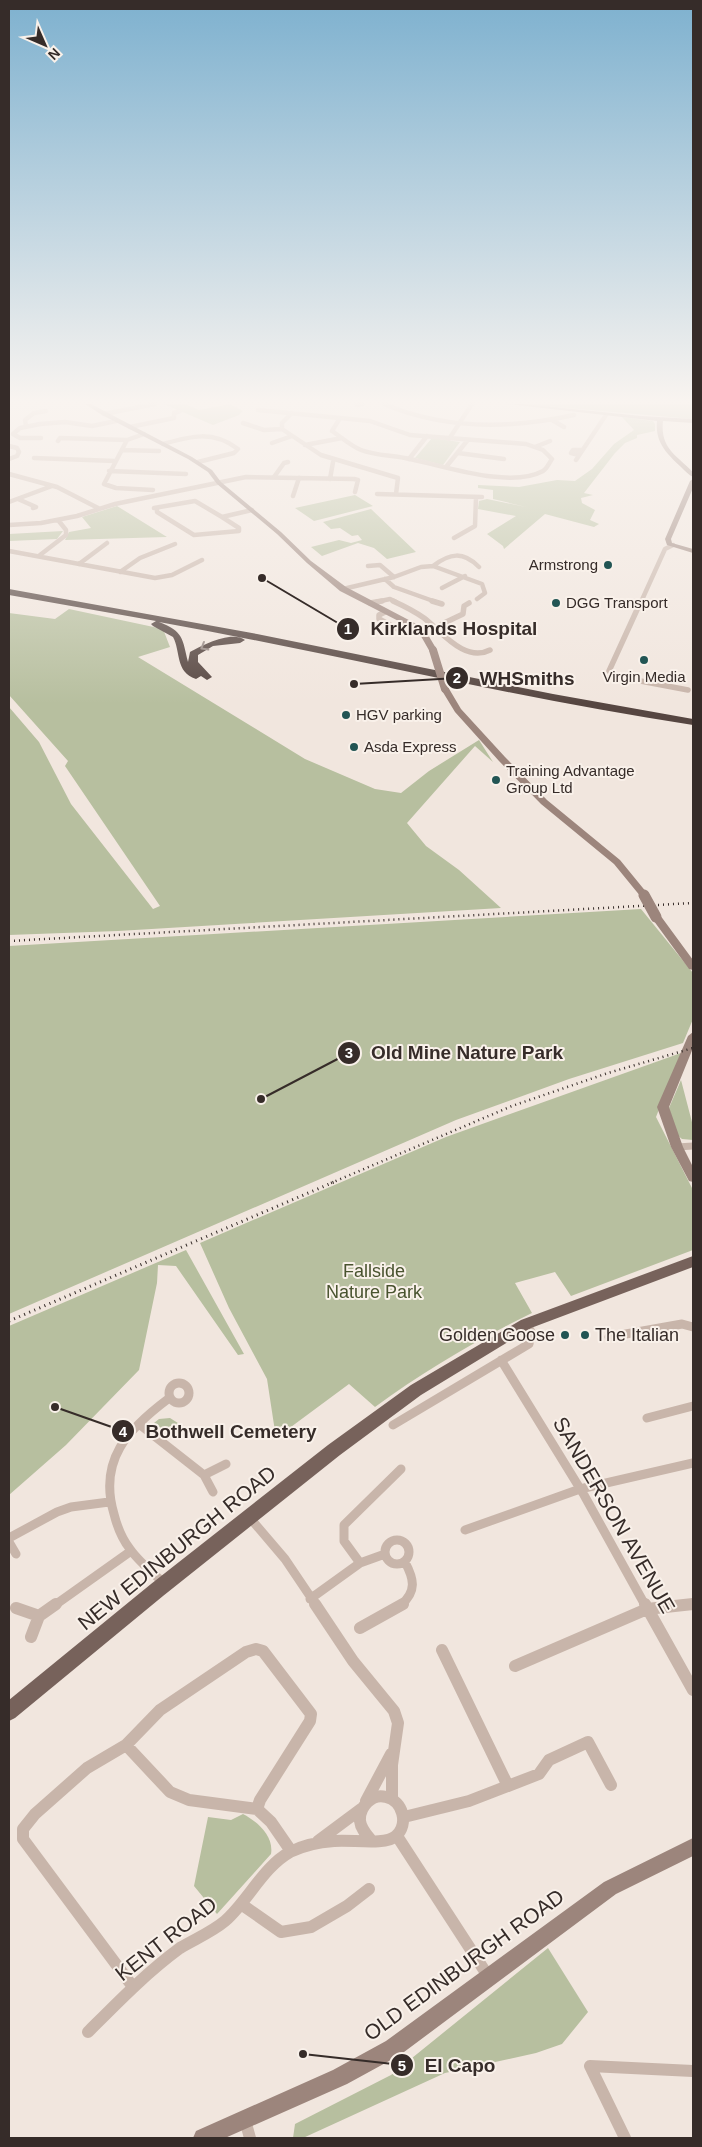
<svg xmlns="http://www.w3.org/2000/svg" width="702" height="2147" viewBox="0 0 702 2147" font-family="Arial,sans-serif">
<rect width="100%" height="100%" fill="#f1e6de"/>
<path fill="#b7bf9f" d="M164,404H185L199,410L230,404L243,411L239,415L213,425Z
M522,404H693V419Z
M622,417L653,421L655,424V431L637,435V438L625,443L615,453L584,493L593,495L581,498L582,503L595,510L590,520L599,524L594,527L545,514L504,549L503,546L487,534L516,516L478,509L479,501L487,499L526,507L493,499V490L478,488V485L519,487L557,480L575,481L592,469L614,444L634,430Z
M432,438L460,442L443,465L415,458Z
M355,495L373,506L314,521L295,508Z
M117,506L167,537L65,540L69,532L91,528L82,517Z
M371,509L416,552L387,559L374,548L358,543L322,556L311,547L339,540L351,543L362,540L358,535L352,536L340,528L331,529L323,522Z
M63,531L57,539L9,541V534Z
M69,609L163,629L170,647L138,657L305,759L375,789L401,793L429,771L479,740L493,762L475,746L407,823L426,846L459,870L501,908L118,931L9,935V707L39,742L71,804L153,909L160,906L65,766L68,761L9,695V613L55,619Z
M641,909L693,973V1019L683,1043L569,1079L456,1120L9,1314V946Z
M681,1053L656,1117L693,1190V1250L571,1296L555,1272L515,1283L532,1313C477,1340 424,1371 375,1407L349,1384L276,1438L267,1379L229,1308L200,1243L446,1137Z
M681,1080L693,1126V1140L682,1139L677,1135L669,1108Z
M186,1250L244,1354L238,1355L176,1266L158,1265L157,1283L139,1370L66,1445L9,1495V1326Z
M170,1418L181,1425L170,1435L154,1423L159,1419Z
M243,1814C258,1822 274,1836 271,1854L217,1914L194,1886L208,1817L231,1820Z
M548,1948L588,2012L562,2044L536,2053L445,2073L303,2138H293L295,2124L391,2075Z"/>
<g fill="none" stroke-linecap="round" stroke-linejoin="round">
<path stroke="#c8b5aa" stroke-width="4.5" d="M384,404C445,430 510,429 574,415
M357,405L362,404
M258,410L340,418
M104,414L155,404
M340,418L370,421L410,435L526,444L543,450L552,459C549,463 547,469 543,471C510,489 445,466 410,459C394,455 376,456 361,450C351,446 341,437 332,431Z
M552,420L564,427
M243,423L264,430L282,429
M26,426L25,420L34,413L46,411
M130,427L174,418V413L180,411
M282,429L321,455L398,478L396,494
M282,429V423L292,413
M144,434L127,440L104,484L116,488L153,490
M41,438H20L13,434L20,428L40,424L65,422L92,426L116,421
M449,439L472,404
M58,441L60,438L127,440
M272,443L292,436
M163,444C191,436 213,430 238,449L234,453L198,462
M305,445L342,438
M9,446L17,448L19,452L17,456L9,459
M535,447L550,441
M122,450L159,451
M458,453L504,459
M579,455L571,453L573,450H581
M34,458L115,461
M409,459L427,436
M576,460L606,415
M446,467L467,441
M109,471L186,474
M9,474L57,487L100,509
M274,477L284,463L288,462
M330,479L333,462
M377,494L482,497
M293,496L299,478
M18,499L36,507L33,508
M9,502L52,486
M154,508L195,501L222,517L252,510
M157,508V512L194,535L239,531V528L222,517
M9,525L41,523L77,516L115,504L246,477L354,479L358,480L355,492
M454,538L475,526L476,497
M9,551L155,578L172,575L202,560
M40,555L66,535V530L58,520
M79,564L107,543
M368,566L380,565L394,577
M433,566C450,553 463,551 479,567
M120,572L140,558L175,544
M385,579L394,587L436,602
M442,588L465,576
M343,589L394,577L421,567L433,566L482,584L485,593L477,599
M376,602L390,599L396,602
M641,602L665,549L673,545"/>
<path stroke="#c8b5aa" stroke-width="5.5" d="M393,601C404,606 414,611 424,618C442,632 465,663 490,650
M432,601L442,604
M641,601L609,671L614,676L688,690
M370,603L382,601
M385,612L379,615V619L405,633
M442,624L463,614L464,606L469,603"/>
<path stroke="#c8b5aa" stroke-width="7" d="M677,1147L693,1146"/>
<path stroke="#c8b5aa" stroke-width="9" d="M609,1337L682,1324L693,1327
M501,1360L584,1495L645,1605
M169 1393a10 10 0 1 1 20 0a10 10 0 1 1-20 0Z
M647,1418L693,1406
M139,1424L204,1475L213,1492
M393,1425L529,1344L531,1332L526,1324
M204,1475L226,1464
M250,1518L285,1559L316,1605
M465,1530L580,1489L693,1463
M9,1538L57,1512L71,1507L109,1502
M385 1552a12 12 0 1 1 24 0a12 12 0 1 1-24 0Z
M9,1542L16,1554
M360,1563L344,1541V1525L401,1469
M165,1584C153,1573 139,1562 130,1549C122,1539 117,1526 114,1514C98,1460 128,1429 168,1399
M310,1599L360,1563L385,1554
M55,1605L131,1551
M401,1605C417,1591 414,1579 405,1562
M684,1605L693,1604"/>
<path stroke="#c8b5aa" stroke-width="12" d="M315,1604L353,1661L394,1711L398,1723L392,1765V1799
M645,1604L693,1690
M16,1608L39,1616
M360,1628L403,1604
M31,1637L39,1616L56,1604
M442,1650L508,1786
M515,1666L647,1609L693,1604
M126,1745L160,1710L246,1652L256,1649L263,1651L311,1714L310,1721L260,1800L257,1809
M366,1801L391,1754
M404,1817L469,1801L539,1774L549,1760L588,1742L611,1785
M397,1836L488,1976
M318,1841L361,1809
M241,1904L281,1932L311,1927L347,1906L369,1889
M133,1987L23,1839V1829L35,1814L87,1768L126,1745L170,1792L189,1800L257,1809L271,1822L291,1851
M88,2032C118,2002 146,1973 180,1948C195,1939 212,1932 225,1921C248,1901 263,1867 290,1852C304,1845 319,1842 334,1841C350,1839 385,1846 396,1836C409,1824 403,1801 386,1797C372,1793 359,1807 360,1821C361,1829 366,1834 371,1840
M245,2120L250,2138
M625,2138L590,2066L693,2071"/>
<path fill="#9c857c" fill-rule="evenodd" d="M85,404H91L192,457L212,470L221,482L281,532L311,561L346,587L424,628L437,650L436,652H430L418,631L340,591L307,563L277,534L217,484L208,472L188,459L102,415Z
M508,404H524L641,416L693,419V423L663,421C660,448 676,455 693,472V477C689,475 685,471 681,467C666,453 655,442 657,421Z
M693,479V488L671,539L672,543L693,549V553L667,545L665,539L690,481Z
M442,687H448L461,709L505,757L547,800L620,860L647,893L649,895L647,897H641L614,864L541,804L499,761L455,712L441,689Z
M656,914L660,915L693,960V970L689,969L651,917Z
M693,1032V1048L669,1107L683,1147L693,1167V1182L689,1181L671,1147L657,1107L688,1036Z
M693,1838V1856L616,1894L400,2055L347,2084L225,2138H193L196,2131L333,2070L386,2041L604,1882Z"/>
<path fill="#77625b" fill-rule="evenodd" d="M693,1256V1267L531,1328L421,1395L340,1455L163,1596L15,1718L9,1721V1700L151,1584L328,1445L411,1385L521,1320Z"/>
<path fill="#564641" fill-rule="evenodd" d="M9,589L257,634L553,694L693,719V725C514,698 337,654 159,622C184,632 182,638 188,662L190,652C202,645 232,630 245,640L240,643L213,646L198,655V662L212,677L207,680L201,676L196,679C175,672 181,652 173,637L153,626L151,624L156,621L9,595Z"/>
<path stroke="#362c29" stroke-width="2.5" stroke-dasharray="1 4" stroke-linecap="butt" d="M9,941L693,903
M331,1183L512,1106L608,1073L693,1048"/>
<path stroke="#362c29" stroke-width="3" stroke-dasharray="1 4.5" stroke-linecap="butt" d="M9,1321L334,1182"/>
<path stroke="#9c857c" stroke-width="8" d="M433,650L445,689"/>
<path stroke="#9c857c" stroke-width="11" d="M644,895L656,917"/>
</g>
<defs><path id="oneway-chevron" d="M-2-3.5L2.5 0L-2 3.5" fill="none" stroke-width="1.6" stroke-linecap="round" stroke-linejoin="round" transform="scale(1.25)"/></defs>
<use stroke="#978a85" href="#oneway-chevron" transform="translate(204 647) rotate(150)"/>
<linearGradient id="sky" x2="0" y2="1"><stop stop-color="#7eb1cf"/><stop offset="0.57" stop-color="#f9f4f0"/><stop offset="1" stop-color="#f9f4f0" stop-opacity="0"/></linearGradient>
<rect width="702" height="704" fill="url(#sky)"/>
<g fill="#225554" stroke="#f9f1ea" stroke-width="2">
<circle cx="608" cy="565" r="5"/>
<circle cx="556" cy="603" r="5"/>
<circle cx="644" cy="660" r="5"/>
<circle cx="346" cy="715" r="5"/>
<circle cx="354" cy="747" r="5"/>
<circle cx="496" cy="780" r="5"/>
<circle cx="565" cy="1335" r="5"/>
<circle cx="585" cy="1335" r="5"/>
</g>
<g text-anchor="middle" stroke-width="4" stroke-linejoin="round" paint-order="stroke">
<g font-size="15" fill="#362c29" stroke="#f9f1ea" text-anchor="start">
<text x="598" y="570" text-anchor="end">Armstrong</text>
<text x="566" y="608">DGG Transport</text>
<text x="644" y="682" text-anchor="middle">Virgin Media</text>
<text x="356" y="720">HGV parking</text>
<text x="364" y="752">Asda Express</text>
<text x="506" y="776">Training Advantage<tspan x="506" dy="17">Group Ltd</tspan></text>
</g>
<g font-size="18" fill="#49532f" stroke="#f9f1ea">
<text x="374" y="1277">Fallside<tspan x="374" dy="21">Nature Park</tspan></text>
</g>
<g font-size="18" fill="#362c29" stroke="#f9f1ea" text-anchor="end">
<text x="555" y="1341">Golden Goose</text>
<text x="595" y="1341" text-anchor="start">The Italian</text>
</g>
<g font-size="21" fill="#362c29" stroke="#f9f1ea">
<text transform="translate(614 1515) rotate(60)" y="7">SANDERSON AVENUE</text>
<text transform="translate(177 1548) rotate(-39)" y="7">NEW EDINBURGH ROAD</text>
<text transform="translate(166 1939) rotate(-38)" y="7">KENT ROAD</text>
<text transform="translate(464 1965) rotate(-36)" y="7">OLD EDINBURGH ROAD</text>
</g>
</g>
<path fill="none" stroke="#362c29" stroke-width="2" d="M262 578L348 629M354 684L457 678M261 1099L349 1053M55 1407L123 1431M303 2054L402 2065"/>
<g fill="#362c29" stroke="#f9f1ea" stroke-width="2">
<circle cx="262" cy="578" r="5"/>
<circle cx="354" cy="684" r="5"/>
<circle cx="261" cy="1099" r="5"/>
<circle cx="55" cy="1407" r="5"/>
<circle cx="303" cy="2054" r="5"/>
<circle cx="348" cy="629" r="12"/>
<circle cx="457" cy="678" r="12"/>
<circle cx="349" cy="1053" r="12"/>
<circle cx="123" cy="1431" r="12"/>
<circle cx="402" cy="2065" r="12"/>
</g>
<g font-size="15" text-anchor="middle" font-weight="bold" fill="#fff">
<text x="348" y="634">1</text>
<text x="457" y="683">2</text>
<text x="349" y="1058">3</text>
<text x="123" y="1437">4</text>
<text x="402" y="2071">5</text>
</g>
<g font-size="19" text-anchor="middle" font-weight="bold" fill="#362c29" stroke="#f9f1ea" stroke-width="4" stroke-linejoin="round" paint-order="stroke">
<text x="454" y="635">Kirklands Hospital</text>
<text x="527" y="685">WHSmiths</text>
<text x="467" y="1059">Old Mine Nature Park</text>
<text x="231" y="1438">Bothwell Cemetery</text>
<text x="460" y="2072">El Capo</text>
</g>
<rect width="702" height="2147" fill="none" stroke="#362c29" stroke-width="20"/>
<g transform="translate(45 45) rotate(135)" stroke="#f9f1ea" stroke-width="4" paint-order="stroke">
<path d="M0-4L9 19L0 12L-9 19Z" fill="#362c29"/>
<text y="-8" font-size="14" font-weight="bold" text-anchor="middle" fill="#362c29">N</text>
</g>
</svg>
